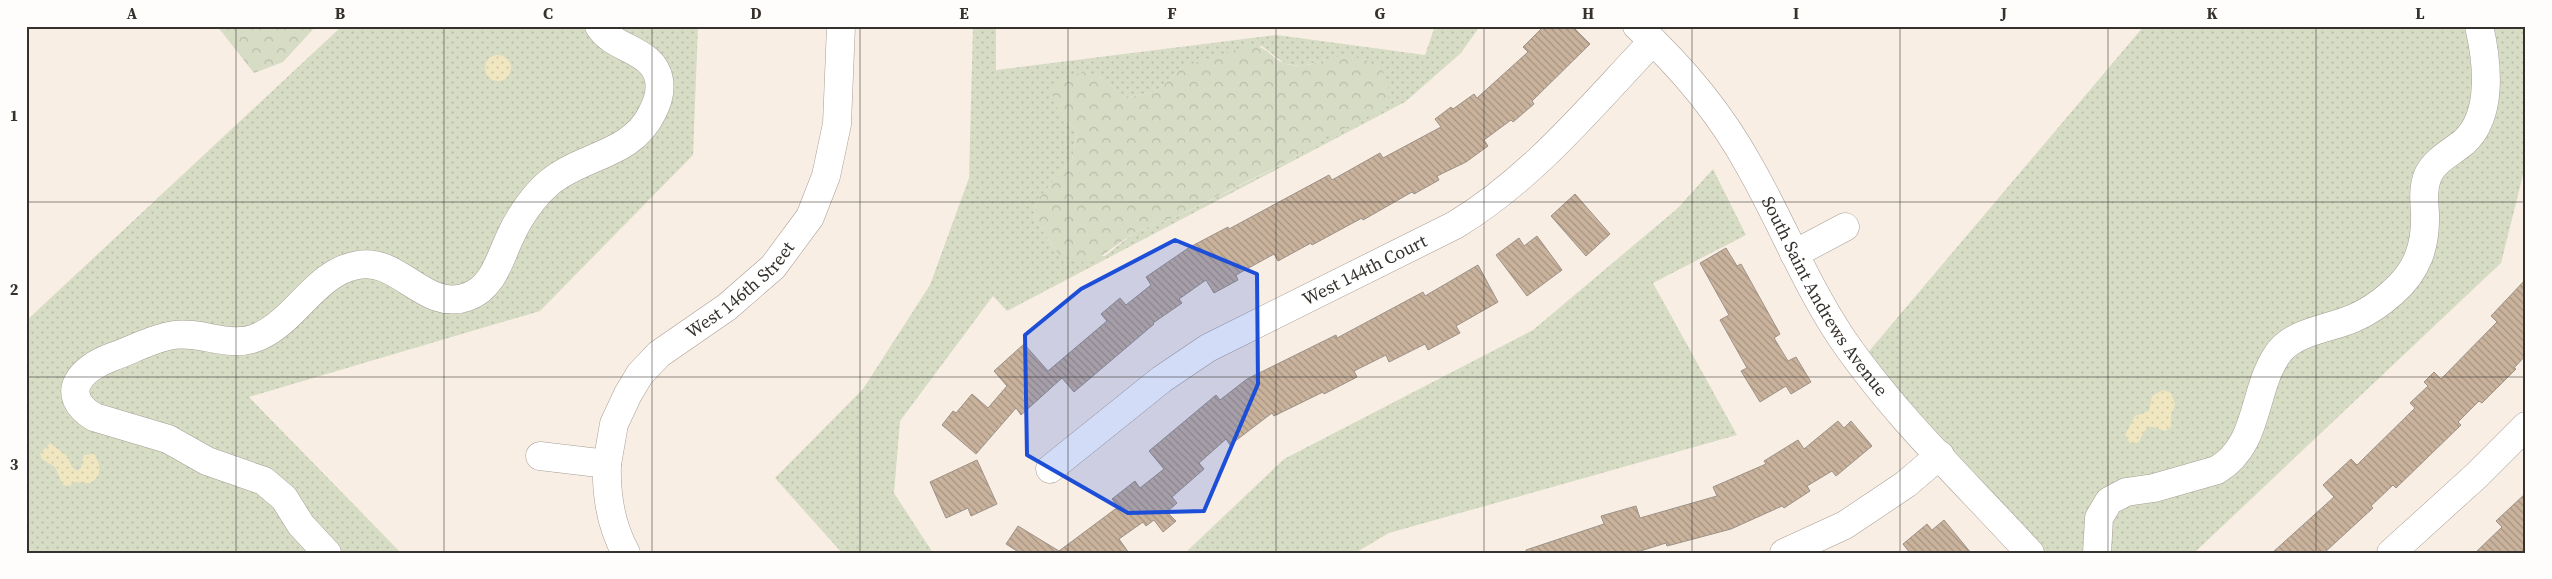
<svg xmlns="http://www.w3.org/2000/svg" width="2552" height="579" viewBox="0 0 2552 579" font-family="'Source Serif 4',serif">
<defs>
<pattern id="grass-dots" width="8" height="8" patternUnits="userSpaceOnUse" patternTransform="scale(1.25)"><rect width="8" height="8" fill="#d7dcc5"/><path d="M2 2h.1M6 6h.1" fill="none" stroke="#b9bdaa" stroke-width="1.8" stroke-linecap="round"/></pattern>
<pattern id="forest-crowns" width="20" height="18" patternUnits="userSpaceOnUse" patternTransform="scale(1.25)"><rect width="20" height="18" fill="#d7dcc5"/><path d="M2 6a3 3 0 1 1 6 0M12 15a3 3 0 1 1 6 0" fill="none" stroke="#b9bdaa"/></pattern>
<pattern id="sand-dots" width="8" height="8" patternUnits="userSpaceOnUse" patternTransform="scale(1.25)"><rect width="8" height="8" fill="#f0e7c1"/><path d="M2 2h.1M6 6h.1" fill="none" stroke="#cec7a6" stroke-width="1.8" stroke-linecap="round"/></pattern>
<pattern id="building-back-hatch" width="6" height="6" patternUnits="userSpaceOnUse" patternTransform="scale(1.25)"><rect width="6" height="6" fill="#cab39d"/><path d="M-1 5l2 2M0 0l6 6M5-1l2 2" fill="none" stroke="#a59280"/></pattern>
</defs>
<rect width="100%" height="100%" fill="#f9eee4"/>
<path fill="url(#grass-dots)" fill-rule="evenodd" d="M342,26H698L693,155L540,311L249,397L401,553H26V321Z
M973,26H996V70L1277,35L1425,55L1435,26H1480L1461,53L1405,102L1007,311L993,296L900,421L894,493L933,553H842L775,478L863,389L930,285L969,178ZM1262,46L1285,64L1302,66L1344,56L1318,141L1289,161L1219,196L1178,216L1135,232L1105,256L1058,254L1033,216L1039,198L1072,160L1077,133L1056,105L1100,77L1112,90L1126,98L1157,91L1182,67Z
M2144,26H2526V163L2501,263L2194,553H2035L1859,363Z
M1713,169L1746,235L1653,283L1737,435L1389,533L1355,553H1185L1284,459L1533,330L1678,208Z"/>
<path fill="url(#forest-crowns)" d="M217,26H316L283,62L254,73Z
M1250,45C1271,47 1271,60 1286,64C1307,70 1324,58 1344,56C1358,56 1370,61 1381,67L1388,84V104L1377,112L1318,141L1289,161L1260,175L1178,216L1135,232L1090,264L1058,254L1033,216L1039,198L1072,160L1077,133L1056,105L1051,91C1064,78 1083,65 1101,78C1110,84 1114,91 1126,98L1157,91L1182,67Z"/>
<path fill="url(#sand-dots)" d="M485 68a13 13 0 1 1 26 0a13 13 0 1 1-26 0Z
M2163,390L2171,393L2175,404L2171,416V427L2165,431C2147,424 2147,425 2139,442L2130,443L2125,435L2135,416L2149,411L2152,396Z
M50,443L67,456L72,467L77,471L81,468L84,455L94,454C101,464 102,476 91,483L75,482L69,486L63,485L55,467L42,459L40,454Z"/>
<path fill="url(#building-back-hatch)" stroke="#9c9289" d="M1544,26H1572L1590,44L1532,101L1534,104L1513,122L1511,120L1484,140L1488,146L1466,162L1437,176L1439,180L1414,194L1412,192L1363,220L1362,218L1312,245L1311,243L1278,261L1274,254L1236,275L1238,280L1214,293L1206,280L1179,299L1182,303L1153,323L1154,324L1074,392L1062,378L1021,415L1016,408L976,454L942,425L953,411L956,413L972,394L988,408L1007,386L994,371L1024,344L1048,371L1107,321L1101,314L1120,298L1126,305L1151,285L1146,277L1190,247L1228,227L1229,229L1329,175L1332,180L1380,153L1383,158L1441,127L1435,119L1451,107L1453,109L1474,94L1477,98L1528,52L1523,47Z
M1575,194L1610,234L1586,256L1551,216Z
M1537,236L1562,270L1527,296L1496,255L1519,238L1524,246Z
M1726,248L1737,266L1741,264L1780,334L1774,338L1788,361L1796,357L1811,382L1791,394L1786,386L1760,402L1741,371L1747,368L1720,320L1729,315L1700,263Z
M1478,265L1498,302L1456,326L1460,333L1428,350L1425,344L1389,362L1386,355L1354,371L1357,377L1324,394L1323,392L1274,416L1272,413L1230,445L1226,439L1199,463L1204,469L1172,497L1177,503L1167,512L1176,521L1163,532L1154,520L1146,526L1143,522L1119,539L1129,553H1020L1006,544L1018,526L1059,551L1118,507L1112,499L1135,481L1140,488L1164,469L1149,451L1216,395L1220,400L1247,379L1336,335L1337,338L1423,292L1425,296Z
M2526,279V355L2514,368L2516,369L2482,403L2479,401L2458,422L2461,425L2396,488L2393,485L2371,506L2373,508L2324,553H2272L2334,497L2323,485L2351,459L2357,465L2415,408L2410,403L2428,386L2424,382L2434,372L2441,379L2497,322L2491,316Z
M1838,421L1844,428L1851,421L1872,446L1836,476L1832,471L1807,486L1810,491L1784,508L1782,506L1731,529L1667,546L1666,543L1634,553H1526V550L1604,524L1601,516L1636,506L1640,518L1717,496L1713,487L1766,464L1764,461L1798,440L1804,449Z
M977,460L997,504L971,516L968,508L946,518L930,482Z
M2526,493V553H2475L2502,527L2496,521Z
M1944,520L1971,553H1910L1903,544L1927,524L1932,530Z"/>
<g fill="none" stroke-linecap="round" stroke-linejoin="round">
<defs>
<g id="minor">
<path id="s1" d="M1637,26C1682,67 1721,114 1750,167C1782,223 1805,283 1841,337C1894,415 1966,483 2030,553"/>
<path d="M1794,254L1845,227"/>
<path id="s2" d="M540,456L607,464L614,424L628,394L640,374L659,354L727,307L773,267L810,217L826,176L837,124L841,26"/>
<path d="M607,464C606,494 611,526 626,553"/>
<path id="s3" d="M1050,469L1162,379L1208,348L1455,225C1533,178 1591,106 1653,41"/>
<path d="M327,553L301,525L284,498L264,481L207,461L168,439L94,417C57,394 81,368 112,357C132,350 153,338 174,335C204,331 231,350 260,336C297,319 316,272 358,265C399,257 425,312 467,297C494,288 500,257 511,235C519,217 535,194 550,182C583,155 632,155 652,113C658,102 661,92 659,80C654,49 613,50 599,26"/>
<path d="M1784,553L1845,525L1906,484L1940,455"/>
<path d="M2097,553L2099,518L2109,501L2126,492L2154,488L2217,470C2260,444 2252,392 2277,355C2292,331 2330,329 2354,318C2368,312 2381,303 2392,293C2418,271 2426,245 2425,213C2424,200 2423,187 2428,175C2435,160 2452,152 2464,142C2494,115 2487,60 2479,26"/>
<path d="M2391,553L2476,476L2526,426"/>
</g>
</defs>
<use href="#minor" stroke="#a79d94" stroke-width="29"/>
<use href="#minor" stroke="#fff" stroke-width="28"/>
</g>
<path fill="#1d4ed8" fill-opacity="0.2" stroke="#1d4ed8" stroke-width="4" stroke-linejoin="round" d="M1175,240L1257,274L1258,384L1204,511L1128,513L1027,455L1025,335L1081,289Z"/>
<path fill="none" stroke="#35312d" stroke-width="1" stroke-opacity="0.55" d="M236,26V553M444,26V553M652,26V553M860,26V553M1068,26V553M1276,26V553M1484,26V553M1692,26V553M1900,26V553M2108,26V553M2316,26V553M26,202H2526M26,377H2526"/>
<g text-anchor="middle" stroke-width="5" stroke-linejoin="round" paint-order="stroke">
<g font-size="18" fill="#35312d" stroke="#fffdfb">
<text dy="6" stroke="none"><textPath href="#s3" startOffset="374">West 144th Court</textPath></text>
<text dy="6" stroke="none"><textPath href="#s2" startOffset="296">West 146th Street</textPath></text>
<text dy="6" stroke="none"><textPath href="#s1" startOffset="331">South Saint Andrews Avenue</textPath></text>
</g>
</g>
<rect width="2552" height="579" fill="none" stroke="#fffdfb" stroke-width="55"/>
<rect x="28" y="28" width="2496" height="524" fill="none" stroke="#35312d" stroke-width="2"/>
<g font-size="16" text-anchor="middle" font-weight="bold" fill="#35312d">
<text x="132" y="19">A</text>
<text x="340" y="19">B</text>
<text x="548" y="19">C</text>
<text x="756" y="19">D</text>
<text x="964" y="19">E</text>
<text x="1172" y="19">F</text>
<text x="1380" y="19">G</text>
<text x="1588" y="19">H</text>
<text x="1796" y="19">I</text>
<text x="2004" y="19">J</text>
<text x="2212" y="19">K</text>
<text x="2420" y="19">L</text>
<text x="14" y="121">1</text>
<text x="14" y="295">2</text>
<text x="14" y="470">3</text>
</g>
</svg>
